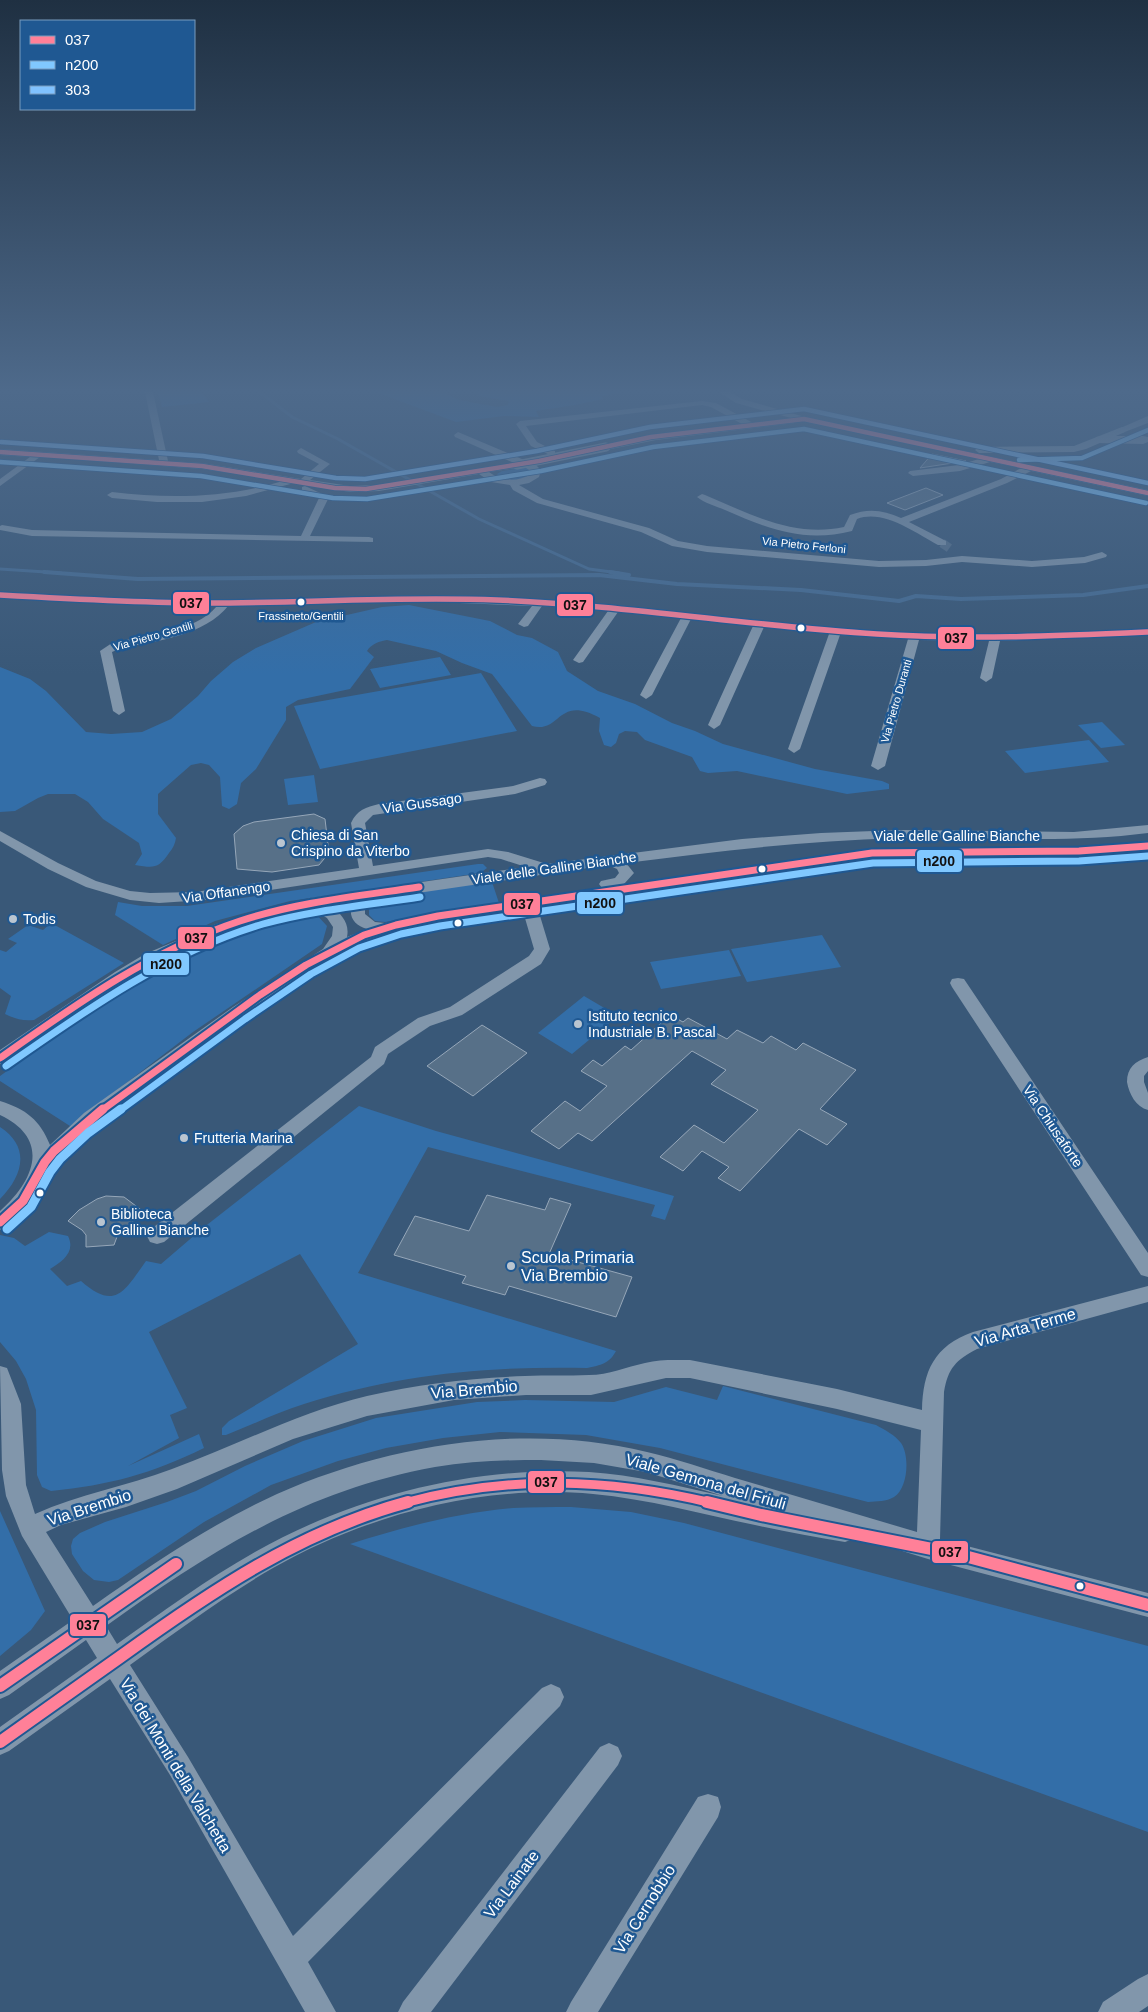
<svg xmlns="http://www.w3.org/2000/svg" width="1148" height="2012" viewBox="0 0 1148 2012" font-family="Arial,sans-serif">
<rect width="100%" height="100%" fill="#395878"/>
<path fill="#336ea8" d="M158,392H201L209,402L162,407Z
M376,392H442L459,400L497,407L508,405L509,401L479,396V392H622L602,396L603,399L575,405L536,411L539,417L504,416L456,422Z
M527,467L534,474C524,480 506,484 497,474L502,471Z
M409,605L490,621L517,635L532,638L558,652L567,671L598,691L635,704L672,723L695,731L723,744L815,769L882,781L889,784V789L847,794L737,771L708,773L700,771L692,757L645,740L637,732L625,731L619,734L616,743L611,747L604,745L599,731L600,718C557,694 561,734 532,726L492,674L462,663L436,651L387,640C380,641 371,644 367,651L374,657L350,689L298,700L286,707V720L256,769L241,783L237,804L229,809L222,806L220,777L209,765L201,763L191,765L158,794V814L176,838C175,844 173,848 169,853C158,869 154,868 135,865L142,854L139,843L103,819L88,802L75,794H48L38,798L15,811L0,812V667L30,679L46,691L86,732L111,734L142,732L171,719L198,696L211,681L233,662L256,648L316,622L382,607Z
M440,657L451,675L380,688L370,669Z
M481,673L517,731L320,769L294,706Z
M1102,722L1125,745L1101,748L1078,725Z
M1089,740L1109,762L1025,773L1005,751Z
M314,775L318,802L288,805L284,779Z
M478,864H483L487,868L480,873L290,901L215,921L163,945L115,915L118,902L142,906H187Z
M491,879L499,903L385,922L375,921L369,915V908L375,901L384,897Z
M315,913L327,926L322,944L193,1032L70,1126L0,1081V1076L120,991L180,952L233,931L284,917Z
M51,923L124,963L34,1020C23,1021 15,1019 5,1014L11,996L0,988V950L6,952L17,943L8,939L28,925L43,930Z
M822,935L841,967L747,982L731,949Z
M729,950L741,976L661,989L650,962Z
M584,996L618,1016L572,1054L538,1033Z
M359,1106L436,1131L674,1196L665,1220L651,1216L655,1205L428,1147L358,1273L616,1351C609,1364 601,1365 587,1368C489,1366 399,1374 304,1404C278,1412 252,1425 226,1435H222V1428L229,1421L358,1344L300,1254L149,1332L187,1408L170,1415L179,1438L128,1466L199,1434L204,1448C151,1474 110,1485 51,1491L42,1487L37,1475L36,1410L26,1379L16,1361L0,1342V1235L14,1238L25,1246L49,1232L68,1236C76,1252 62,1262 50,1269L67,1286L81,1281C116,1312 125,1290 146,1261L161,1264L203,1228Z
M0,1127C31,1147 23,1176 0,1199Z
M723,1386L876,1425C885,1430 895,1435 901,1443C910,1456 908,1488 894,1497C886,1502 877,1501 868,1502L660,1448L586,1435L500,1432L443,1438L386,1448L338,1461L271,1485L204,1522L118,1580L109,1582L94,1580L83,1571L72,1554L71,1546L73,1539L80,1533L105,1522L167,1502L196,1491L245,1466L303,1441L376,1418L477,1402L525,1400L614,1402L666,1387L717,1400Z
M571,1507L631,1512L684,1523L1148,1646V1832L350,1544C403,1527 457,1513 513,1508C532,1507 552,1507 571,1507Z
M0,1511L45,1611L31,1630L0,1656Z"/>
<g fill="none" stroke-linecap="round" stroke-linejoin="round">
<path stroke="#466d95" stroke-width="3" d="M260,392L292,417L338,439L479,519L589,569L619,573
M0,569L61,573"/>
<path stroke="#466d95" stroke-width="4" d="M44,572L138,579L599,575L677,584L801,590L899,601L916,596L961,599L1083,595L1148,586
M610,572L629,575"/>
</g>
<path fill="#577088" stroke="#96a7b9" d="M932,454L966,461L920,468Z
M926,488L943,495L905,510L887,503Z
M314,814L325,819L329,853L319,865L272,872L237,869L234,834L243,826L254,822Z
M670,1015L683,1022L688,1018L727,1039L737,1030L763,1043L771,1036L796,1050L803,1043L856,1070L820,1109L847,1124L827,1145L799,1129L740,1191L718,1178L729,1167L702,1151L683,1171L660,1157L694,1125L724,1143L758,1110L711,1084L726,1070L692,1051L592,1141L578,1133L559,1149L531,1131L565,1101L580,1111L607,1086L581,1071L593,1060L602,1066L625,1046L631,1050Z
M482,1025L527,1053L473,1096L427,1066Z
M487,1195L545,1210L550,1198L571,1204L549,1254L632,1277L616,1317L509,1286L505,1295L462,1283L466,1276L394,1255L415,1216L469,1231Z
M106,1196L124,1197L144,1212L118,1234L114,1245L86,1247V1235L82,1230L68,1221L79,1210L97,1199Z"/>
<g fill="none" stroke-linecap="round" stroke-linejoin="round">
<path stroke="#57718c" stroke-width="9" stroke-dasharray="9 4.5" stroke-linecap="butt" d="M942,543L952,550"/>
<path fill="#8196ab" fill-rule="evenodd" d="M145,392H153L168,461L202,463L301,479L319,464L298,453L297,451L301,448L330,464L310,480L350,486L379,485L514,463L455,437L454,435L458,432L536,465L541,470L539,477L529,483L519,485L543,499L649,528L678,541L707,546L879,561L926,560L962,556L1032,561L1084,557L1102,552L1107,555L1106,557L1085,563L1032,567L962,562L926,566L879,567L707,552L672,546L641,532L537,503L513,490L510,485L491,482L479,474L379,491L350,492L294,483L246,496L202,502H157L112,498L107,495L112,492C170,499 226,498 283,481L202,469L40,457L0,486V479L30,457L0,455V449L159,460ZM521,465L531,471V474C518,482 502,482 489,472L517,468Z
M719,392H730L742,399L805,417L1148,490V496L1031,471L1007,483L909,522L946,541V545H938C915,533 884,509 857,519L852,531C804,543 768,529 725,510C716,506 704,503 697,497L702,494L705,495C750,514 794,538 844,527L850,515C868,508 884,510 901,518L1001,479L1021,468L990,462L960,471L913,476L908,473L910,471L959,465L979,459L799,420L795,423L656,440L606,450L602,447L606,444L656,434L742,424L711,407L702,405L526,426L537,442L555,451V455L552,456L531,446L516,424L520,421L702,401L716,403L753,423L791,418L736,403Z
M1122,427L1125,428V432L1086,449L1074,452L979,453L975,450L979,447L1074,446Z
M305,486L329,497L310,536L369,537L373,538V542L32,536L0,530V526L2,525L32,530L301,536L319,498L302,491V487Z
M0,592C56,594 112,599 168,600C277,602 387,592 497,597C641,603 784,628 928,634C1002,637 1075,632 1148,629V635L1000,641L992,678L986,682L980,678L989,641L919,640L885,766L878,770L871,766L908,639L840,635L800,749L794,753L788,749L829,634L764,627L720,725L714,729L708,725L753,626L691,619L652,695L646,699L640,695L681,618L618,612L583,662L579,663L573,660L608,611L542,606L528,626L524,627L518,624L532,606L434,602L229,605C204,636 157,641 121,648L112,652L125,711L119,715L113,711L100,651L112,643C144,635 195,633 217,606H168L0,598Z
M540,778L545,779L547,782L545,785L515,794L373,815L365,823L373,866L488,849L508,852L547,864L742,839L821,833L900,830L1074,832L1148,825V833C1065,844 982,836 898,838C806,841 717,851 626,863L634,873L624,884L872,849L941,847L1079,848L1148,842V850L1079,856L941,855L872,857L537,906L550,949L541,964L462,1015L430,1026L388,1054L384,1064L164,1242L157,1244L150,1242L147,1236L150,1230L371,1057L375,1047L418,1018L450,1007L529,956L534,949L522,908C469,916 414,922 363,942C331,954 303,976 275,994C214,1035 156,1080 96,1123C80,1137 59,1153 48,1172C35,1192 26,1221 0,1230V1211C35,1180 51,1139 0,1115V1101C26,1109 40,1120 50,1145L84,1113L233,1007L323,949L332,936L333,927L327,918L312,909C262,917 199,938 155,963C103,992 55,1029 6,1062L0,1064V1050L115,972L145,954L216,924L311,898L526,867L501,859L488,857L204,900L159,903L130,900L86,887L48,869L0,841V831L58,863L96,881L130,891L150,893L195,892L359,868L351,823C357,810 366,807 379,804L513,786ZM608,865L617,869L619,873L615,878L601,881L599,884L602,888L438,911L385,923L375,922L365,914V908L370,900ZM353,902C347,916 354,925 367,929L347,937C350,923 341,913 330,906Z
M958,978L964,979L1148,1253V1277L1141,1275L952,987L950,983L952,979Z
M1148,1057V1071L1144,1076V1082L1148,1093V1110C1136,1107 1129,1094 1127,1082C1127,1068 1135,1061 1148,1057Z
M1148,1286V1302L977,1349C956,1360 948,1368 944,1392L940,1539L1148,1593V1617L928,1559L854,1536L853,1539L845,1542C815,1537 785,1532 755,1525C701,1514 648,1499 593,1494C484,1484 368,1514 273,1568C223,1597 177,1631 130,1665L188,1757L293,1936L542,1688L551,1684L560,1688L564,1697L560,1706L308,1962L336,2012H305L170,1775L110,1679L9,1751L0,1755V1727L97,1658L86,1640L9,1695L0,1699V1671L73,1620L22,1536L6,1496L2,1470L0,1366L7,1368L21,1404L26,1485L35,1514C79,1494 127,1486 172,1469C238,1445 299,1412 367,1396C419,1384 472,1378 525,1376C546,1375 568,1376 589,1375C609,1375 626,1367 645,1363C660,1359 675,1360 690,1360L837,1389L922,1410C923,1371 934,1346 973,1332ZM666,1378H690L837,1409L921,1430L917,1532C856,1514 796,1496 735,1478C706,1469 677,1459 647,1452C525,1422 390,1444 277,1494C211,1524 151,1565 93,1606L46,1532L61,1525L126,1507L177,1489L293,1439L367,1416L454,1400L526,1395H591ZM541,1460L594,1463L646,1472L723,1496C679,1486 634,1475 589,1472C474,1466 356,1495 255,1552C207,1579 162,1612 117,1644L106,1626C211,1551 304,1491 435,1467C470,1461 505,1460 541,1460Z
M609,1743L618,1747L622,1756L618,1765L431,2012H398L403,2002L600,1747Z
M708,1794L718,1797L721,1807L718,1817L598,2012H566L571,2002L698,1797Z
M1148,1974V2006L1139,2012H1098L1103,2002L1138,1979Z"/>
<path fill="#8094aa" fill-rule="evenodd" d="M1148,416V423L1122,433L1116,430Z"/>
<path fill="#8195ab" fill-rule="evenodd" d="M1101,436H1143L1148,437V442L1143,444L1096,443L1095,440L1096,437Z"/>
<path stroke="#8196ab" stroke-width="9" d="M517,465L606,447"/>
<defs>
<path id="bus-1-far4" d="M0,452L202,466L335,488L366,489L539,461L651,437L804,419L1148,493"/>
<path id="bus-1-far3" d="M0,595C69,599 138,603 208,603C304,603 400,596 497,600C624,605 750,626 877,634C967,640 1057,636 1148,632"/>
<path id="bus-1-far2" d="M0,1058C75,1005 152,950 240,921C298,902 359,896 419,887
M101,1111L260,995L306,965L364,935L396,925L438,916L872,853L1079,851L1148,846"/>
<path id="bus-1-far1" d="M0,1222L23,1201L45,1162L54,1151L103,1109
M404,1503C509,1475 607,1478 712,1503"/>
<path id="bus-1" d="M707,1502L761,1515L957,1554L1148,1605
M0,1686L176,1564
M0,1742C40,1714 80,1685 120,1657C210,1592 300,1531 408,1502"/>
<path id="bus-2-far2" d="M1019,460L1082,458L1148,430
M0,462L201,476L333,498L367,499L541,471L653,447L804,429L1146,503"/>
<path id="bus-2-far1" d="M6,1066C86,1010 168,952 263,924C314,910 368,905 420,897
M119,1111L245,1019L311,974L359,948L401,934L440,926L873,863L1079,861L1148,856"/>
<path id="bus-2" d="M7,1229L31,1207L50,1172L60,1159L88,1133L121,1109"/>
<path id="bus-3" d="M1,442L203,456L336,478L365,479L537,451L650,427L804,409L1148,483"/>
</defs>
<use href="#bus-1-far4" stroke="#1f5892" stroke-width="6"/>
<use href="#bus-1-far3" stroke="#1f5892" stroke-width="8"/>
<use href="#bus-1-far2" stroke="#1f5892" stroke-width="11"/>
<use href="#bus-1-far1" stroke="#1f5892" stroke-width="13"/>
<use href="#bus-1" stroke="#1f5892" stroke-width="16"/>
<use href="#bus-2-far2" stroke="#1f5892" stroke-width="6"/>
<use href="#bus-2-far1" stroke="#1f5892" stroke-width="11"/>
<use href="#bus-2" stroke="#1f5892" stroke-width="13"/>
<use href="#bus-3" stroke="#1f5892" stroke-width="6"/>
<use href="#bus-1-far4" stroke="#ff8098" stroke-width="4.5"/>
<use href="#bus-1-far3" stroke="#ff8098" stroke-width="5.5"/>
<use href="#bus-1-far2" stroke="#ff8098" stroke-width="7"/>
<use href="#bus-1-far1" stroke="#ff8098" stroke-width="9"/>
<use href="#bus-1" stroke="#ff8098" stroke-width="12"/>
<use href="#bus-2-far2" stroke="#80c8ff" stroke-width="4.5"/>
<use href="#bus-2-far1" stroke="#80c8ff" stroke-width="7"/>
<use href="#bus-2" stroke="#80c8ff" stroke-width="9"/>
<use href="#bus-3" stroke="#80c2ff" stroke-width="4.5"/>
</g>
<linearGradient id="sky" x2="0" y2="1"><stop stop-color="#1f3042"/><stop offset="0.58" stop-color="#4e6a8b"/><stop offset="1" stop-color="#4e6a8b" stop-opacity="0"/></linearGradient>
<rect width="1148" height="674" fill="url(#sky)"/>
<g fill="#fff" stroke="#1f5892" stroke-width="2">
<circle cx="301" cy="602" r="4.5"/>
<circle cx="801" cy="628" r="4.5"/>
<circle cx="762" cy="869" r="4.5"/>
<circle cx="458" cy="923" r="4.5"/>
<circle cx="40" cy="1193" r="4.5"/>
<circle cx="1080" cy="1586" r="4.5"/>
</g>
<g fill="#bac5d0" stroke="#1f5892" stroke-width="2">
<circle cx="281" cy="843" r="5"/>
<circle cx="13" cy="919" r="5"/>
<circle cx="578" cy="1024" r="5"/>
<circle cx="184" cy="1138" r="5"/>
<circle cx="101" cy="1222" r="5"/>
<circle cx="511" cy="1266" r="5"/>
</g>
<g text-anchor="middle" stroke-width="5" stroke-linejoin="round" paint-order="stroke">
<g font-size="11" fill="#fff" stroke="#1f5892">
<text transform="translate(804 545) rotate(6)" y="4">Via Pietro Ferloni</text>
<text transform="translate(153 636) rotate(-16)" y="4">Via Pietro Gentili</text>
<text transform="translate(896 701) rotate(-74)" y="4">Via Pietro Duranti</text>
</g>
<g font-size="11" fill="#fff" stroke="#1f5892">
<text x="301" y="620">Frassineto/Gentili</text>
</g>
<g font-size="14" fill="#fff" stroke="#1f5892">
<text transform="translate(422 803) rotate(-8)" y="5">Via Gussago</text>
<text x="957" y="841">Viale delle Galline Bianche</text>
<text transform="translate(554 868) rotate(-8)" y="5">Viale delle Galline Bianche</text>
<text transform="translate(226 892) rotate(-8)" y="5">Via Offanengo</text>
<text transform="translate(1053 1126) rotate(56)" y="5">Via Chiusaforte</text>
</g>
<g font-size="14" fill="#fff" stroke="#1f5892" text-anchor="start">
<text x="291" y="840">Chiesa di San<tspan x="291" dy="16">Crispino da Viterbo</tspan></text>
<text x="23" y="924">Todis</text>
<text x="588" y="1021">Istituto tecnico<tspan x="588" dy="16">Industriale B. Pascal</tspan></text>
<text x="194" y="1143">Frutteria Marina</text>
<text x="111" y="1219">Biblioteca<tspan x="111" dy="16">Galline Bianche</tspan></text>
</g>
<g font-size="16" fill="#fff" stroke="#1f5892" text-anchor="start">
<text x="521" y="1263">Scuola Primaria<tspan x="521" dy="18">Via Brembio</tspan></text>
</g>
<g font-size="16" fill="#fff" stroke="#1f5892">
<text transform="translate(1025 1327) rotate(-16)" y="6">Via Arta Terme</text>
<text transform="translate(474 1389) rotate(-5)" y="6">Via Brembio</text>
<text transform="translate(706 1481) rotate(16)" y="6">Viale Gemona del Friuli</text>
<text transform="translate(89 1507) rotate(-18)" y="6">Via Brembio</text>
<text transform="translate(176 1765) rotate(59)" y="6">Via dei Monti della Valchetta</text>
<text transform="translate(511 1884) rotate(-53)" y="6">Via Lainate</text>
<text transform="translate(644 1909) rotate(-58)" y="6">Via Cernobbio</text>
</g>
</g>
<g stroke="#1f5892" stroke-width="2">
<rect x="172" y="591" width="38" height="24" rx="5" fill="#ff8098"/>
<rect x="556" y="593" width="38" height="24" rx="5" fill="#ff8098"/>
<rect x="937" y="626" width="38" height="24" rx="5" fill="#ff8098"/>
<rect x="916" y="849" width="47" height="24" rx="5" fill="#80c8ff"/>
<rect x="576" y="891" width="48" height="24" rx="5" fill="#80c8ff"/>
<rect x="503" y="892" width="38" height="24" rx="5" fill="#ff8098"/>
<rect x="177" y="926" width="38" height="24" rx="5" fill="#ff8098"/>
<rect x="142" y="952" width="48" height="24" rx="5" fill="#80c8ff"/>
<rect x="527" y="1470" width="38" height="24" rx="5" fill="#ff8098"/>
<rect x="931" y="1540" width="38" height="24" rx="5" fill="#ff8098"/>
<rect x="69" y="1613" width="38" height="24" rx="5" fill="#ff8098"/>
</g>
<g font-size="14" text-anchor="middle" font-weight="bold" fill="#111">
<text x="191" y="608">037</text>
<text x="575" y="610">037</text>
<text x="956" y="643">037</text>
<text x="939" y="866">n200</text>
<text x="600" y="908">n200</text>
<text x="522" y="909">037</text>
<text x="196" y="943">037</text>
<text x="166" y="969">n200</text>
<text x="546" y="1487">037</text>
<text x="950" y="1557">037</text>
<text x="88" y="1630">037</text>
</g>
<rect x="20" y="20" width="175" height="90" fill="#1f5892" stroke="#799bbe"/>
<rect x="30" y="36" width="25" height="8" fill="#ff8098" stroke="#799bbe"/>
<text x="65" y="45" font-size="15" fill="#ffffff">037</text>
<rect x="30" y="61" width="25" height="8" fill="#80c8ff" stroke="#799bbe"/>
<text x="65" y="70" font-size="15" fill="#ffffff">n200</text>
<rect x="30" y="86" width="25" height="8" fill="#80c2ff" stroke="#799bbe"/>
<text x="65" y="95" font-size="15" fill="#ffffff">303</text>
</svg>
